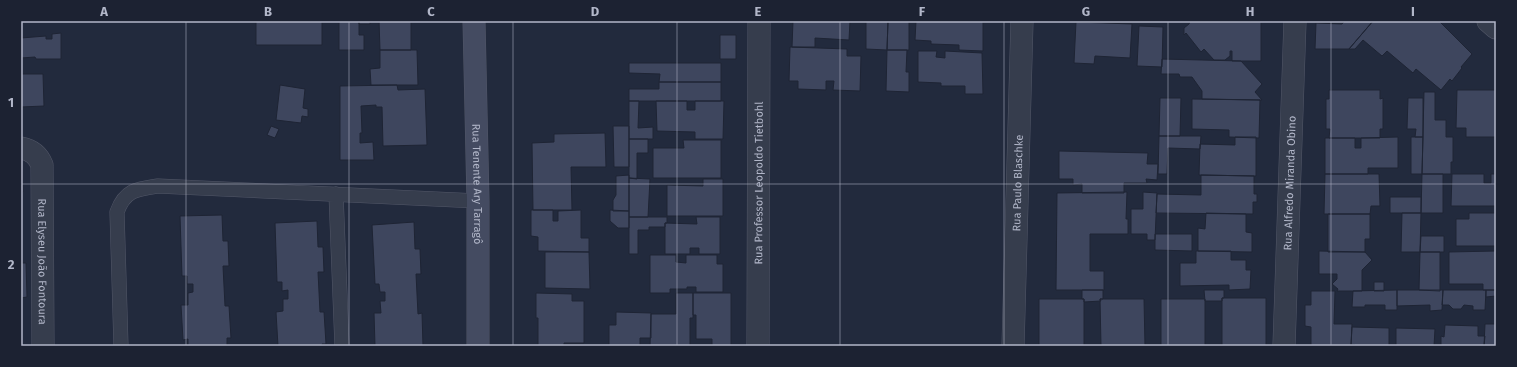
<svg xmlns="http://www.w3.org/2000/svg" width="1517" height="367" viewBox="0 0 1517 367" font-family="'Fira Sans',sans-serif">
<rect width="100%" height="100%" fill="#222a3d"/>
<path fill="#3e465e" stroke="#1e2434" d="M256,21H322V45H256Z
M339,21H359V35H364V50H339Z
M359,21H370V24H359Z
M379,21H411V50H380Z
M793,21H850L849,40L815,38V47H792Z
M866,21H888L887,50L866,49Z
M888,21H909V50H887Z
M916,21H983V51L959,50V45L931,44V41L915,40Z
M1190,21H1261V61H1232V51H1230V56L1225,60H1214L1204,49L1201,52L1186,33L1184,35V28L1189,24Z
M1345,21H1373L1349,49H1315L1316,23L1342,24Z
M1373,21H1439L1472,54L1461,67L1462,68L1452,81L1450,79L1441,90L1416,69L1413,73L1387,51L1382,56L1363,40L1355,49H1349Z
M1076,22L1132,24L1130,58L1095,56L1094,64L1074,63Z
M1139,26L1163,27L1162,67L1137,66Z
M61,33V59H36L35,57L21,58V38L46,36V39H52V34Z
M720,35H736V59H720Z
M790,47L847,49V56H861L860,91L833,90L834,81H826V90L798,89V81H789Z
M380,50H417L418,85H371L370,69L380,68Z
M887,50H907L906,72H909V92L886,91Z
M918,51H937L936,57L945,58V51L982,53L983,94H965V86H941V83L918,82Z
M1162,59L1241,61L1262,84L1255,92L1262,100L1202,99V91L1192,77H1180L1179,74H1161Z
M629,63H721V82H659L660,74L629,73Z
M21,74H43L44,106L21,107Z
M659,82H721V101H629V89H659Z
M280,85L305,89L303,108L308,109V117L302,116L301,123L276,120Z
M397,85L398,90L425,89L427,145L383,146L382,107H376V105L361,106L362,133H360V143L373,142L374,160H340V86Z
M1329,90H1380V99L1383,98V129H1380V138H1329L1330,129H1326V99H1329Z
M1457,90H1496V137H1466V128H1456Z
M1424,92H1435V120H1446V137H1453V162H1451V174H1422Z
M1160,98H1181L1180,136H1159Z
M1408,98H1423V137H1415L1416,129H1407Z
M1192,99L1260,100L1259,138L1229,137V130L1192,129Z
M629,101H639L638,128L653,127V139H629Z
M656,101H687V110H695V101H724L723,139H695V132L657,131Z
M271,126L279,129L275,138L267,135Z
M613,126H629V167H614Z
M605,133L606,167H571L572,210H533L532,143L554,142V134Z
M1159,136H1201L1200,149L1168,148L1167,174H1158Z
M1235,137H1256V176L1199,175L1200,144L1235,145Z
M1398,137V168H1368V174H1325V138H1355V148H1361V138Z
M1411,137H1423L1422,174H1411Z
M629,139H648V153H637V179L629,178Z
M683,140H721V178H653V148H684Z
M1059,151L1148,153L1147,164H1158L1157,180L1146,179L1147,183H1124V193H1082V184L1073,185V179H1059Z
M21,172H22L23,192H21Z
M1325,174H1379L1380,206H1371L1370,214H1324Z
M1422,174H1443V213H1421Z
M1452,174H1484V183H1491V174H1496V212V206H1451Z
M629,175V211H613V200L616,195V176Z
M1201,175L1254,176V194H1257V202H1253V214L1156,213L1157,194L1201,195Z
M629,178L650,179L648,217H629Z
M703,179H723V216H667V185L703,186Z
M1127,192L1126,219H1128V234H1090V271H1104V290H1056L1057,193Z
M1143,192L1157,193L1155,240H1147V234H1131V209H1143Z
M1390,197H1421V213H1390Z
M531,210H553V221H558V211L581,210V238H589V252L538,251V237L531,236Z
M610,210L629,211V228H618L610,221Z
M1206,213L1246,214V232L1252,233V252L1198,251V228L1205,229Z
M1402,213H1421L1420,252H1401Z
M1469,213H1496V246H1456V219H1469Z
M1328,214H1370V239H1365V252H1328Z
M222,215L223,241H228L229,266H223L225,306H229L231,338H227V346H188V339L183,340L181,305H188V293L193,292V284H187V276H182L180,216Z
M629,217H667V223H665V227H649V230H638V254H629Z
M696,217H720V254H699V248H690V254H665V223L697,224Z
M317,221L318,247H323L324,272H318L320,312H324L326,344H322V346H278L276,312L283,311V299H288V290L282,291V282H277L275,223Z
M414,222L415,249H420L421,274H416L418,314L422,313L423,346H375L374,313H381L380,301H385V292H380L379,284H375L372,225Z
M1155,234H1192V251L1155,250Z
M1421,236H1444V252H1420Z
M1196,251H1231V260H1246V270H1251L1250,289L1229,290V285L1180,286V263H1196Z
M1319,251L1365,252L1372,260L1362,270V291H1337L1338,289L1332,284L1337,279V274H1319Z
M1496,251V290H1483V284H1449V252Z
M545,252H589L590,289L545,288Z
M1420,252H1440V291L1419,290Z
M650,255H676V262L686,263V255H717V264H723V292H696V287H687V289H670V293H650Z
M21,263H26L27,297L21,298Z
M1374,282H1384V291H1374Z
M1082,290H1103V299H1100L1101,301L1084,302V299H1082Z
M1204,290H1224V298H1222V301H1205Z
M1397,290V310H1385V305H1365V307H1352L1353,291Z
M1397,290H1443L1442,310L1430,311V305L1397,306Z
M1443,290H1486L1485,310H1473V306L1464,305L1461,309H1453L1449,305H1442Z
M1486,290H1496V296L1486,297Z
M1311,291H1335L1334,324H1352L1351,346H1311V327L1305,326V305H1311Z
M536,293L572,294V301H584V343H564V346H538V318H536Z
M676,293H693V318H690V346H692H650L651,314H676Z
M693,293H731V346H712V339H696V315H693Z
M1222,298H1266V346H1222Z
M1039,299H1084V346H1039Z
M1100,299H1144L1145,346H1101Z
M1161,299H1205V346H1161Z
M616,312L651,313V338H640V346H648H609V325H616Z
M1485,324H1496V346H1484Z
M1445,325L1478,326V336H1485L1484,346H1441V336L1444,337Z
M1352,327L1389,328V346H1355V345H1351Z
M1396,328L1435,329L1434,346H1396Z"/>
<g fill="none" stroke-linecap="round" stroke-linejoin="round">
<defs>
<path id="lane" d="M336,194L342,346
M121,346L117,212C125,190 137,189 158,186L478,201"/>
<g id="street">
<path d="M1488,21L1496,28"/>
<path id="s1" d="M21,148C32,150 38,155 42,165L43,346"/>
<path id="s2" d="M758,346L759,21"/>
<path id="s3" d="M1013,346L1022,21"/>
<path id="s4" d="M1284,346L1295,21"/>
</g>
<g id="secondary">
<path id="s5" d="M474,21L478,201V346"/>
</g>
</defs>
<use href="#lane" stroke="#525768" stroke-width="15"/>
<use href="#street" stroke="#525768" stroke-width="23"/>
<use href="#secondary" stroke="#525768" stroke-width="23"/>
<use href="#lane" stroke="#363d4d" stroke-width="14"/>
<use href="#street" stroke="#363d4d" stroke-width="22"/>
<use href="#secondary" stroke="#444b61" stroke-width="22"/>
</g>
<path fill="none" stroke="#b2b7c9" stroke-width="1" stroke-opacity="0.55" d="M186,21V346M349,21V346M513,21V346M677,21V346M840,21V346M1004,21V346M1168,21V346M1331,21V346M21,184H1496"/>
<g text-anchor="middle" stroke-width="4" stroke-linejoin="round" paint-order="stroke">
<g font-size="11" fill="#b2b7c9" stroke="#1c2232">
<text dy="4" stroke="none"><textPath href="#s5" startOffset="163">Rua Tenente Ary Tarragô</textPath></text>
<text dy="4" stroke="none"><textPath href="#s4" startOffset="163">Rua Alfredo Miranda Obino</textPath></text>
<text dy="4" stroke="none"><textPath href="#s2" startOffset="163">Rua Professor Leopoldo Tietbohl</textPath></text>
<text dy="4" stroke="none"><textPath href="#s3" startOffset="163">Rua Paulo Blaschke</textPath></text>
<text dy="4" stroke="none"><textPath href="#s1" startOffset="125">Rua Elyseu João Fontoura</textPath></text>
</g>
</g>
<rect width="1517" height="367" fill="none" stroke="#1c2232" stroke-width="44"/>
<rect x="22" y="22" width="1473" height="323" fill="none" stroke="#b2b7c9" stroke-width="1.5"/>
<g font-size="13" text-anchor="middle" font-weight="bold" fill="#b2b7c9">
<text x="104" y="16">A</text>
<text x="268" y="16">B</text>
<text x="431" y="16">C</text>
<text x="595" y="16">D</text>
<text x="758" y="16">E</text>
<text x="922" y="16">F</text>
<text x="1086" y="16">G</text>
<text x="1250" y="16">H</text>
<text x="1413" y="16">I</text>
<text x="11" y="107">1</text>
<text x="11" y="269">2</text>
</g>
</svg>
